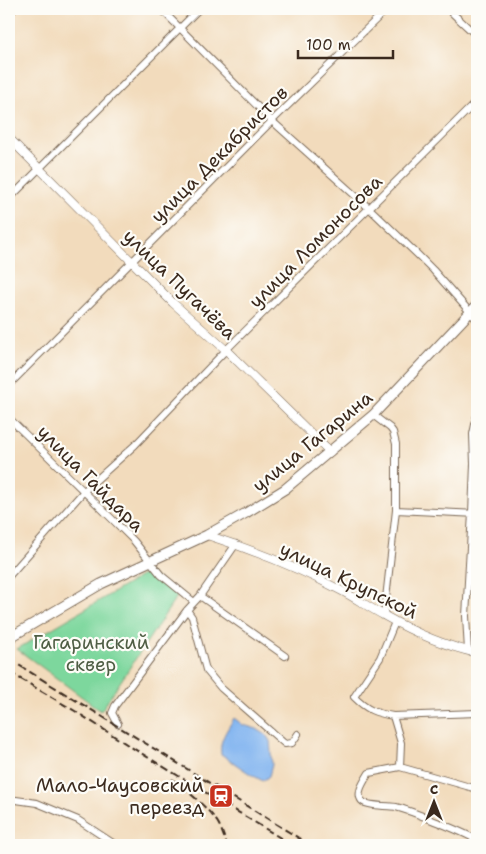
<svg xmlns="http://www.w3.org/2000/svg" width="486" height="854" viewBox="0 0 486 854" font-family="'Shantell Sans',sans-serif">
<rect width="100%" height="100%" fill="#fdfcf7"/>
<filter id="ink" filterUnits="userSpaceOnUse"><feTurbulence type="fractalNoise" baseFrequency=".02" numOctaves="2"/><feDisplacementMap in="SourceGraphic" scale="10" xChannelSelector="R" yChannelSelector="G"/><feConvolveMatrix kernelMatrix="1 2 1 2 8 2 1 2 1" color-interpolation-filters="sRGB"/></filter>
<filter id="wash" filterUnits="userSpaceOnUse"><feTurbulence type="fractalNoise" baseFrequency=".0096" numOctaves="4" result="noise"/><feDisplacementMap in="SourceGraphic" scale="20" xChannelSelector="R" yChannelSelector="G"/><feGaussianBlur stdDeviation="1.12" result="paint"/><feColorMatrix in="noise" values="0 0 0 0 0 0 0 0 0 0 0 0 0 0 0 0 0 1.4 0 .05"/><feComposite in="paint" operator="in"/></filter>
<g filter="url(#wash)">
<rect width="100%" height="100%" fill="#f2dbbc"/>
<path fill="#7dd79d" stroke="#5c805e" d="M148,572L178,595L101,711L17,649Z"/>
<path fill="#83b5f0" stroke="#5f7087" d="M234,718L243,725L257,729L266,735L270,741L272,765L269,776L263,781C248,774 235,763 221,754C219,739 227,731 234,718Z"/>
</g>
<g filter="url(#ink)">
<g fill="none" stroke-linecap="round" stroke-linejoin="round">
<defs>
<path id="minor" d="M161,9L272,121L369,208L418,255L433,270L477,320
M448,9L477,36
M9,14L14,9
M9,199L199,9
M9,385L272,121L387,9
M373,415L390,428L393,432L396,444V510L384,616
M9,418L111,518L134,541L161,575L194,602
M396,510L477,514
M9,576L84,491L135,445L226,350L477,101
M200,596L285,656
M187,610L192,617L206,670L221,688L285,744L292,743L298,734
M395,622L380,658L354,697C367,710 375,713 393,716L477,713
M468,651L466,616L472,513L474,464L473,434L477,415
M393,716L401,743L400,767L477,789
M118,724L112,713L115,706L187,610L200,596L236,544
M400,767L369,773C365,780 355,793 362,801C366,806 389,806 396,807C408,810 420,815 432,820C447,826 463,832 477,840
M9,799L37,803L78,820L116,845"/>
<path id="tertiary" d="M9,138L173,303L226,350L330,452
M207,535C253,550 299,568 342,591C357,599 370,608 385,616C413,632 445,646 477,653"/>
<path id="secondary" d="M9,638L101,584L207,535L246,513L285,489L373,415L477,305"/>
</defs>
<use href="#minor" stroke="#7b6855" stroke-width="8"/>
<use href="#tertiary" stroke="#7b6855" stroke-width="9"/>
<use href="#secondary" stroke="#7b6855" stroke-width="11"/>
<use href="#minor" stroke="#fff" stroke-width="6"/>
<use href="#tertiary" stroke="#fff" stroke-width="8"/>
<use href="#secondary" stroke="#fff" stroke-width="9"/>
<path stroke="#3b2a1e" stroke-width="2" stroke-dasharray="8 4" stroke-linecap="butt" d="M9,659L310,845
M9,672L75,711L131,747L292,845
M172,779C187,790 208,808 218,823C222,830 224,838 227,845"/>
</g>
</g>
<defs>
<symbol id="station-square" viewBox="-11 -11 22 22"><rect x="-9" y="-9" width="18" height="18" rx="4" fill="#c8321e" stroke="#fdfcf7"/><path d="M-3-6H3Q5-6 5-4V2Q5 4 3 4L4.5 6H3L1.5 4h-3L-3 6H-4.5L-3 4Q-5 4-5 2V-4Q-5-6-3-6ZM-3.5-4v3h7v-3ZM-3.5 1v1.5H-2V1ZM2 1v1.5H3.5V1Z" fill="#fff"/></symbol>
</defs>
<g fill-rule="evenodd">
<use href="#station-square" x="207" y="782" width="28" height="28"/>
</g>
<g text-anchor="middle" stroke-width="4.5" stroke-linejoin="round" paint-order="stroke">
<g font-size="19" fill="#3b2a1e" stroke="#fdfcf7">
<text transform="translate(219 154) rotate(-45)" y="7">улица Декабристов</text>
<text transform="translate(315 241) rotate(-45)" y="7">улица Ломоносова</text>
<text transform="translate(180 284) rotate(44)" y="7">улица Пугачёва</text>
<text transform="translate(312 441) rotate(-39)" y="7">улица Гагарина</text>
<text transform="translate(91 478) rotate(45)" y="7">улица Гайдара</text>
<text transform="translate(349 580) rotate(26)" y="7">улица Крупской</text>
</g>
<g font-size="19" fill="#4f5e44" stroke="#fdfcf7">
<text x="91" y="649">Гагаринский<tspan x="91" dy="22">сквер</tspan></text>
</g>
<g font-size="19" fill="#3b2a1e" stroke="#fdfcf7" text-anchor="end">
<text x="204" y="792">Мало-Чаусовский<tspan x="204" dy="22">переезд</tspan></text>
</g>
</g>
<rect width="486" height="854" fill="none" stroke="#fdfcf7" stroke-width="30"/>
<g transform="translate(434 802)" stroke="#fdfcf7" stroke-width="4" paint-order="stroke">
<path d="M0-4L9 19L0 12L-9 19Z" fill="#3b2a1e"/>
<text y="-8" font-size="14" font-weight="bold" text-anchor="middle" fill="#3b2a1e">С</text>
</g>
<path d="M298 50v8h95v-8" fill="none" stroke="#3b2a1e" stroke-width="2.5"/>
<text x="306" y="50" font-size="15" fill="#3b2a1e" stroke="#fdfcf7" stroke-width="4" paint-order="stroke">100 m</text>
</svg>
